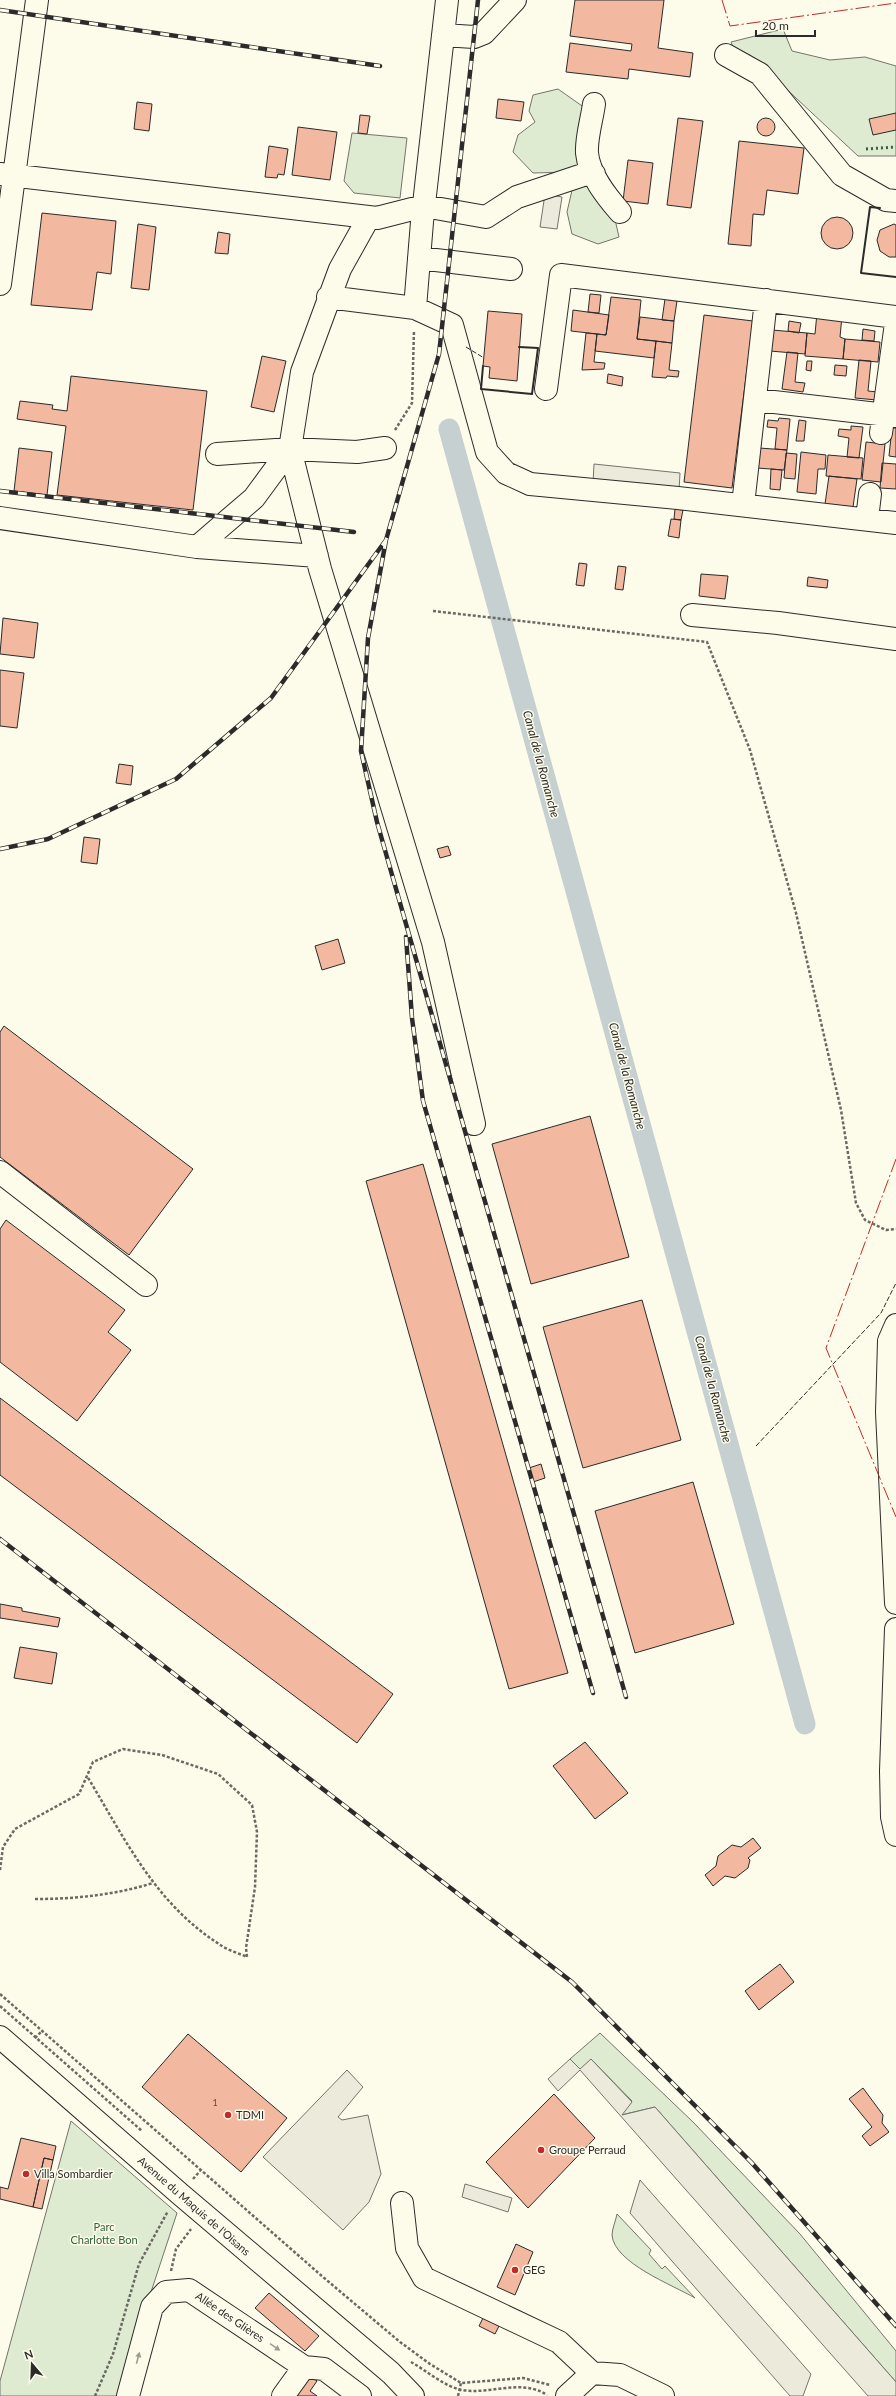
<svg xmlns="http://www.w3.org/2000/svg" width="896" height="2396" viewBox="0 0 896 2396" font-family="Lato,sans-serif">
<rect width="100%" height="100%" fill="#fdfbea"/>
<path fill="#deebd1" stroke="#74746e" d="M783,29L792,51L830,60L865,57L896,66V156H858L750,55L734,50L731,42Z
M558,89L585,108L593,152L570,172L533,173L513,152L518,135L535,122L529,111L533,95Z
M352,133L407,138L400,198L354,193L344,181Z
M591,182L614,215L619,237L598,244L572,234L567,212L573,186Z
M600,2033L694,2123L800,2234L896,2351V2382L655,2107L621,2115L632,2101L591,2059L580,2070L570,2059Z
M71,2121L177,2213L150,2295L124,2396H0V2381Z
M617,2214L651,2250L649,2254L662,2269L665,2266L695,2298C673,2285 614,2263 612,2235C612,2229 616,2220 617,2214Z"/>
<path fill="#eceadb" stroke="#74746e" d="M545,194L562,197L557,229L540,227Z
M594,464L680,473L679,491L593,483Z
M570,2059L580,2069L591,2059L632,2102L622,2115L655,2107L896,2382V2396H868L580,2070L558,2091L548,2079Z
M347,2070L363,2087L338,2117L342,2120L368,2115L381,2174L369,2202L343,2230L263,2157Z
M640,2180L811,2374L803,2396H790L630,2213Z
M465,2184L512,2198L508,2212L462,2197Z"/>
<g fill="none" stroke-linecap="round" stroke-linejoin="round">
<path stroke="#c7d0d0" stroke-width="21" d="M449,429L805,1724"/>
</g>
<path fill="#f2b8a0" stroke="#2b2b2b" d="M575,0H664L658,48L693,53L690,77L629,69L628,79L566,72L570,43L631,51L632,44L570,36Z
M498,99L524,102L521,121L496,118Z
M137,102L152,104L149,131L134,129Z
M896,113V130L873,135L869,119Z
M360,115L370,116L367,134L358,133Z
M757 127a9 9 0 1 1 18 0a9 9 0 1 1-18 0Z
M678,118L703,121L691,208L667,205Z
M298,127L337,132L330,180L292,175Z
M739,141L804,148L798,194L767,190L764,215L753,214L751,246L728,244Z
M269,146L288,149L284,175L278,174L277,178L265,177Z
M628,160L653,163L648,204L623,201Z
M42,213L116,221L111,274L97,272L92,310L31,305Z
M821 233a16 16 0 1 1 32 0a16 16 0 1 1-32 0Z
M138,224L156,227L149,290L131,288Z
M894,224L896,225V257H889L880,251L877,240L880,230Z
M218,232L230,234L228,254L215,253Z
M590,294L601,295L599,313L588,312Z
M611,297L641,300L637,339L656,341L654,358L595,351L597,334L606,335Z
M665,299L677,301L674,321L662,320Z
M573,310L609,315L606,335L571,331Z
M488,311L522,314L517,381L489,378L490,367L483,366Z
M817,313L842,316L840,337L845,339L843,359L805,356L807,333L815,334Z
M704,315L753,321L732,488L684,482Z
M640,317L674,321L672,343L637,339Z
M789,321L801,323L799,333L788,331Z
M863,329L875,331L874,341L862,340Z
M772,330L807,333L805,354L770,351Z
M586,333L597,334L594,362L605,363L604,369L582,370Z
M845,339L880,342L878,362L843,359Z
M656,341L672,343L669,370L679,371L678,377L667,376L666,378L652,377Z
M787,352L798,353L795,382L805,383L803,392L782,389Z
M262,356L286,361L274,412L251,407Z
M859,360L871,361L868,391L878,392L877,400L855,398Z
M807,361H812L811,371L806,370Z
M835,365L847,366L846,376L834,375Z
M608,374L623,377L622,386L607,383Z
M71,376L207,391L193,510L57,495L66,426L17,419L20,401L53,405L52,409L67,411Z
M779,418L790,419L787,450L775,449L777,428L767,427L768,420L778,421Z
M799,420L806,421L804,441H796Z
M851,426L863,427L859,458L847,457L849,438L838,436L839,429L851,430Z
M892,428H896V457L889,456Z
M866,442L885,444L881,482L862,480Z
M19,448L52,452L47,495L14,491Z
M759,448L787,450L784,470L757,468Z
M801,452L826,455L825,469H818L816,494L797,492Z
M786,453L797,454L795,479L784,478Z
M828,455L863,458L861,479L826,476Z
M882,463L896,464V489L880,488Z
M771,469L782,470L780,490L770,489Z
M829,476L857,479L853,507L825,504Z
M675,509L683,510L681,520L674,519Z
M671,519L681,520L679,538L668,536Z
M579,563L587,564L584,586L576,585Z
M618,566L626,567L623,590L615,589Z
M701,574L728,576L725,599L699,596Z
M808,577L828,580L827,588L807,586Z
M3,618L38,623L34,658L0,654Z
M0,670L24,673L17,728L0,726Z
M119,764L133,766L131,785L116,783Z
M84,837L100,839L97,864L81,862Z
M448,846L451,855L440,858L437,849Z
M338,939L345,963L322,970L315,946Z
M4,1026L193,1169L129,1255L0,1157V1032Z
M590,1116L629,1257L531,1284L492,1144Z
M423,1164L568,1673L509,1689L366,1181Z
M6,1220L125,1310L108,1332L131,1350L77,1421L0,1362V1229Z
M642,1300L681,1440L583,1468L543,1327Z
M0,1398L393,1694L357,1743L0,1475Z
M541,1464L545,1478L533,1482L529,1468Z
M693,1482L734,1624L635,1653L595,1511Z
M0,1604L22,1608V1611L60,1618L58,1627L0,1618Z
M20,1647L57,1653L52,1684L14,1678Z
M585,1742L628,1793L595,1819L553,1766Z
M753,1838L761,1848L748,1858L750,1860L748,1868L735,1878L725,1876L713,1886L705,1875L716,1866L718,1856L732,1845L741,1847Z
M780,1964L794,1982L759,2010L745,1991Z
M188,2034L287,2118L241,2172L142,2087Z
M863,2088L883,2115L882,2123L889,2132L870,2146L862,2136L872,2127L849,2099Z
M554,2094L595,2138L528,2208L486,2162Z
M21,2138L56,2146L53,2160L44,2158L33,2207L0,2199V2187L8,2189Z
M44,2158L53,2160L42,2209L33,2207Z
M516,2244L533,2252L515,2295L497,2287Z
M269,2293L319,2336L305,2351L255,2308Z
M483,2318L499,2326L495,2334L479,2326Z
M310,2376L317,2381L310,2391L317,2396H296Z"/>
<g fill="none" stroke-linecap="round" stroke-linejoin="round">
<defs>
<path id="minor" d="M443,35L474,37L484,33L515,0
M726,55L760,74L842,175L886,200L896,201
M594,104C592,119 586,138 587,153C589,175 607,197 620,212
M0,174L377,218L424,206L486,217L517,197L583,175L594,174
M419,258L511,269
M0,284L37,0
M328,297L415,308L452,325L487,452L506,473L530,484L678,498L896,523
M415,308L422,222L447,0
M546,389L561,275L896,317
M756,400L896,416
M881,433L896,323
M290,449L320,569L433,942L474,1124
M217,454L290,449L357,452L385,448
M743,505L766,300
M0,518L197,547L317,556
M867,519L870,494
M197,547L254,498L290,449L302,372L340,269L369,217
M692,615L778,623L896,639
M0,1172L146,1285
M896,1325L889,1341L887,1412L896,1603
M896,1629L891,1771L892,1817L896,1835
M0,2037L180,2194L391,2373L413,2396
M402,2203L407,2248L424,2278L559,2342L592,2373
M128,2396L152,2307L166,2292L189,2290L304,2367L324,2369L360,2396
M283,2396L304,2367
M567,2396L592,2373L620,2375L663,2396"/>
</defs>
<use href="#minor" stroke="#2b2b2b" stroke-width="24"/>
<path stroke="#6a6964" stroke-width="2.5" stroke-dasharray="3 2" stroke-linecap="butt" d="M395,430L412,403L414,330
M433,611L707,642L750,750L796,913L841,1110L856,1203L865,1220L886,1230L896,1229
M0,1870L3,1847L15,1829L79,1794L93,1762L123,1749L162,1755L218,1774L252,1805L257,1832L255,1887L246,1948L247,1957C238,1953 227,1950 219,1944C155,1903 125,1839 87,1776
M35,1899C76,1899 114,1895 153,1883
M0,1994L323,2277L400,2342L430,2364L461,2383L523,2378L550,2385
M0,2006L142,2131
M35,2038L42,2031
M193,2179L200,2171
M171,2271L176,2249L191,2229
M411,2362C427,2371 445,2387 462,2390C490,2395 522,2378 547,2395
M95,2396L113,2354L139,2264L168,2211
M458,2396L461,2383"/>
<use href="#minor" stroke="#fdfbea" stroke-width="22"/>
<defs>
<path id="rail" d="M0,10L380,66
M0,491L354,532
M386,540L368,638L361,751L377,822L626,1697
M0,849L48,839L176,779L271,698L386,540L439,354L478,0
M406,937L412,1018L423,1101L593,1693
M0,1539L572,1982L751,2162L896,2326"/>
</defs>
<use href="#rail" stroke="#2b2b2b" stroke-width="4.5"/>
<use href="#rail" stroke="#fdfbea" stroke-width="3" stroke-dasharray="9" stroke-linecap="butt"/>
<path stroke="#34623c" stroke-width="3" stroke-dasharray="2 3" stroke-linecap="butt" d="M866,149L896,147"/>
<path stroke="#2b2b2b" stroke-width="1" stroke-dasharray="5 2" stroke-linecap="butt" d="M466,347L484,358
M756,1446L881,1313L896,1283"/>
<path stroke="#2b2b2b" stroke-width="2" d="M880,208L870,207L861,273L896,277
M483,366L481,389L532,394L538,348L519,347"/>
<path stroke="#c62828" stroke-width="1" stroke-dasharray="14 3 2 3" stroke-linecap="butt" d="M722,0L730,26L896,3
M896,1159L826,1348L896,1517"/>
</g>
<defs><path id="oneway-solid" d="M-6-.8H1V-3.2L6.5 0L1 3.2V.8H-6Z"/></defs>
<g fill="#9e9d94">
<use href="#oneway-solid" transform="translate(275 2347) rotate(34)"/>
<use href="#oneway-solid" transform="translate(138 2358) rotate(-75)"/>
</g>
<g fill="#c62828" stroke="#fdfbea" stroke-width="1.5">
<circle cx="228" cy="2115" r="4"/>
<circle cx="541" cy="2150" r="4"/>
<circle cx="26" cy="2174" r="4"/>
<circle cx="515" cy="2270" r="4"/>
</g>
<g text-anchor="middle" stroke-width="3" stroke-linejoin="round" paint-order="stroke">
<g font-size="9" fill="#5d4e48">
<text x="215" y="2106">1</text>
</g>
<g font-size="11" fill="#2b2b2b" stroke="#fdfbea" text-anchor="start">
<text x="236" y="2119">TDMI</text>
<text x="549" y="2154">Groupe Perraud</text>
<text x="34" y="2178">Villa Sombardier</text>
<text x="523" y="2274">GEG</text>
</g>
<g font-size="11" fill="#2b2b2b" stroke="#fdfbea">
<text transform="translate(194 2206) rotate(41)" y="4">Avenue du Maquis de l'Oisans</text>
<text transform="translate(230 2317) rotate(34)" y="4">Allée des Glières</text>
</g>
<g font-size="11" fill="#34623c" stroke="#fdfbea">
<text x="104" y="2231">Parc<tspan x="104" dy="13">Charlotte Bon</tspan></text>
</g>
<g font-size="12" font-style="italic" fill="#2b2b2b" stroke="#fdfbea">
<text transform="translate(541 764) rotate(75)" y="4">Canal de la Romanche</text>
<text transform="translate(627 1076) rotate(75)" y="4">Canal de la Romanche</text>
<text transform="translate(713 1389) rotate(75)" y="4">Canal de la Romanche</text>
</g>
</g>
<g transform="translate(32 2364) rotate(341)" stroke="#fdfbea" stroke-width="3" paint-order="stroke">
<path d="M0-3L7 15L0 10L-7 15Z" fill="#2b2b2b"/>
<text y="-6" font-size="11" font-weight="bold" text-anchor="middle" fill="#2b2b2b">N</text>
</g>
<path d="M756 30v6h59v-6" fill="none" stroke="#2b2b2b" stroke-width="2"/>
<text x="762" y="30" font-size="12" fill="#2b2b2b" stroke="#fdfbea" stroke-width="3" paint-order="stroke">20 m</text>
</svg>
